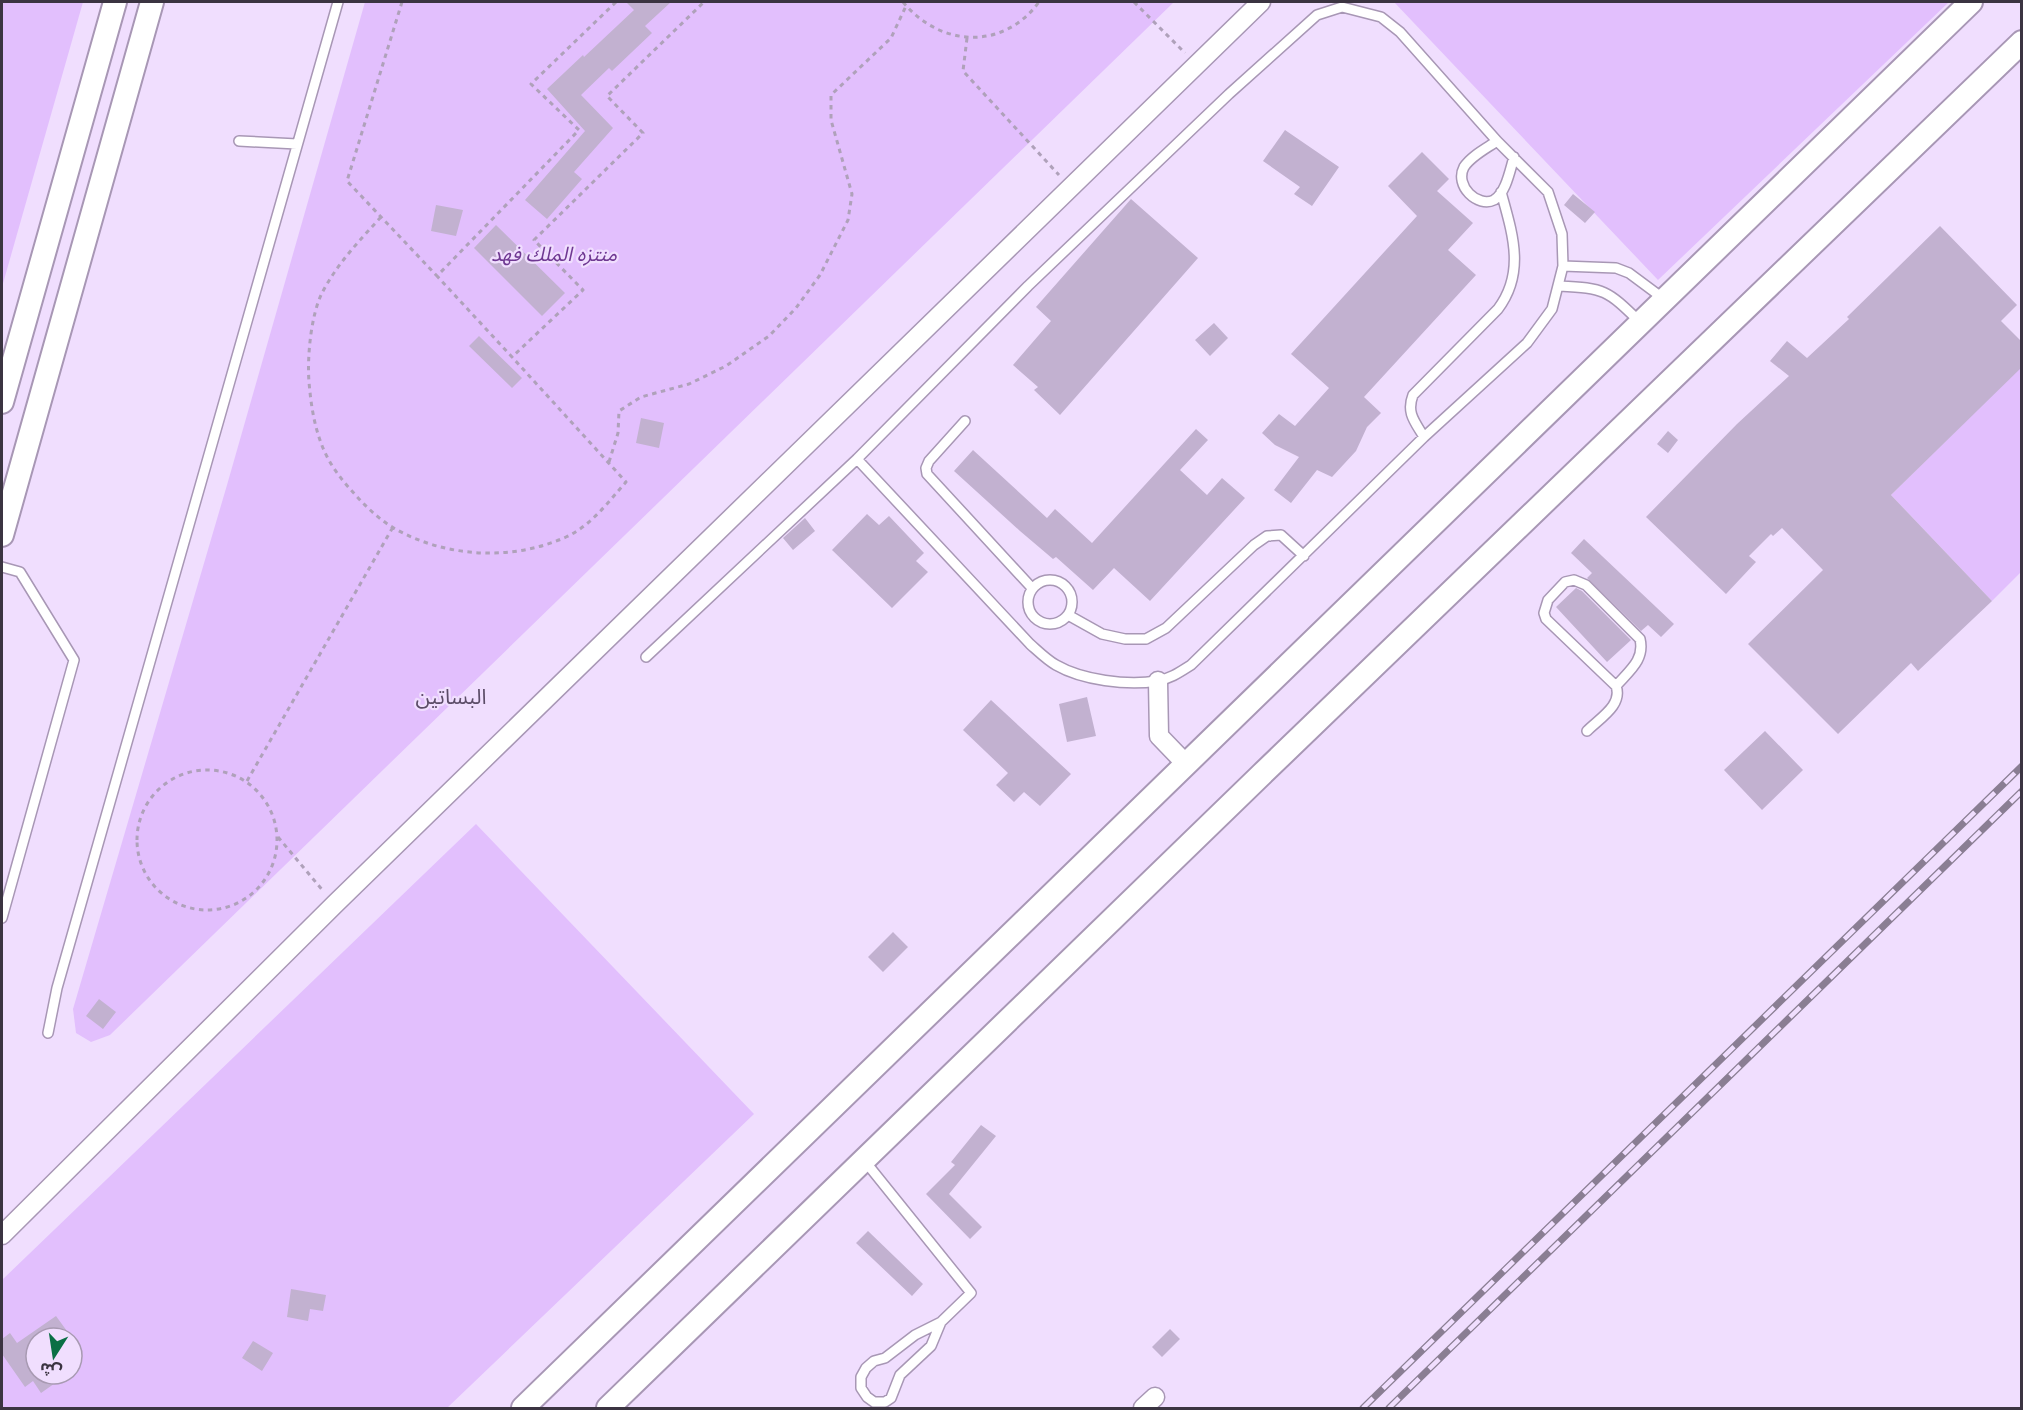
<svg xmlns="http://www.w3.org/2000/svg" width="2023" height="1410" viewBox="0 0 2023 1410" font-family="'Noto Serif','Noto Sans Arabic',serif">
<rect width="100%" height="100%" fill="#f0defe"/>
<path fill="#e2bffd" fill-rule="evenodd" d="M2,2H83L2,287Z
M365,2H1174L110,1035L91,1042L76,1033L73,1009L227,485Z
M1394,2H1949L1658,280Z
M2021,367V572L1992,601L1891,495Z
M476,824L754,1114L447,1408H2V1280ZM36,1338H72V1374H36Z"/>
<path fill="#c2b1d0" d="M626,2H671L645,26L652,33L612,71L609,68L581,95L613,128L574,172L582,179L547,219L525,200L585,131L547,89L583,55L584,57L634,10Z
M1285,130L1339,167L1312,206L1294,194L1300,187L1263,161Z
M1422,152L1449,179L1437,191L1473,223L1448,250L1476,275L1364,397L1381,413L1367,427L1356,451L1332,477L1317,470L1291,503L1274,490L1299,457L1275,445L1262,433L1279,414L1295,426L1329,388L1291,354L1417,216L1388,186Z
M1573,194L1595,212L1585,223L1564,205Z
M1131,199L1198,258L1060,415L1034,390L1038,387L1013,365L1051,321L1036,307Z
M436,205L463,210L456,236L431,231Z
M496,225L565,293L542,316L474,248Z
M1940,226L2017,305L2001,321L2022,342V367L1891,495L1992,601L1918,671L1911,663L1838,734L1748,644L1823,570L1782,528L1773,536L1771,534L1749,556L1756,562L1726,594L1646,517L1737,424L1789,376L1770,361L1787,341L1807,358L1849,319L1847,317Z
M1214,323L1228,338L1210,356L1195,340Z
M479,336L522,378L512,388L469,346Z
M641,418L664,423L659,448L636,443Z
M1196,429L1208,440L1180,470L1207,495L1222,478L1245,498L1150,601L1114,568L1093,590L1056,557L1053,559L1020,531L954,471L973,450L1047,518L1055,509L1092,543Z
M1668,431L1678,440L1668,453L1657,444Z
M867,514L879,525L889,516L924,553L916,561L928,572L892,608L832,550Z
M805,518L815,531L793,550L783,538Z
M1584,539L1674,624L1661,637L1648,625L1641,631L1587,578L1592,573L1571,553Z
M1576,588L1582,591L1631,640L1607,662L1556,607Z
M1087,697L1096,736L1067,742L1059,704Z
M991,700L1071,774L1040,806L1024,792L1014,802L996,785L1008,773L963,730Z
M1765,731L1803,770L1762,810L1724,770Z
M893,932L908,947L883,972L868,957Z
M99,999L116,1012L103,1029L86,1016Z
M981,1125L996,1136L949,1194L982,1227L970,1239L926,1194L955,1165L951,1162Z
M868,1231L923,1284L912,1296L856,1243Z
M291,1289L326,1295L323,1311L310,1309L308,1321L287,1317Z
M56,1316L72,1338H36V1374H68L41,1393L33,1381L25,1387L2,1354V1339L10,1333L17,1343Z
M1170,1329L1180,1339L1162,1357L1152,1347Z
M253,1341L273,1353L262,1371L242,1358Z"/>
<g fill="none" stroke-linecap="round" stroke-linejoin="round">
<defs>
<path id="service" d="M239,141L297,144
M1497,141C1487,148 1471,156 1464,167C1454,186 1478,208 1494,200C1506,193 1510,170 1514,157
M1563,266L1616,268L1629,273L1664,299
M1559,286C1605,288 1607,290 1640,322
M965,421L929,461L926,468L927,474L1032,588
M1424,437C1415,422 1406,413 1413,395L1498,309C1526,272 1512,232 1501,192
M2,567L20,572L74,660L2,918
M1028 602a22 22 0 1 1 44 0a22 22 0 1 1-44 0Z
M1068,615L1102,634L1125,639H1146L1166,628L1254,545L1267,536L1281,535L1304,556
M646,657L857,459L1028,286L1229,94L1317,15L1342,7L1381,17L1400,32L1497,141L1548,192L1562,234L1563,266L1552,309L1527,343L1424,437L1191,665C1180,672 1170,679 1157,681C1127,686 1082,680 1056,665C1047,660 1038,651 1030,644L857,459
M1587,731C1600,718 1623,705 1616,686L1546,619L1544,613L1548,600L1565,582L1574,580L1586,585L1640,639C1645,660 1629,671 1616,686
M48,1033L57,988L338,2
M864,1160L971,1293L941,1322
M941,1322L931,1346L900,1375L891,1398L885,1402H874L867,1397L861,1388V1377L866,1368L874,1361L885,1358L915,1335Z"/>
<path id="minor" d="M1158,681L1159,736L1186,764
M2,1235L335,904L1261,2
M1143,1408L1155,1397"/>
<path id="tertiary" d="M2,402L115,2
M2,535L152,2
M523,1408L1971,2
M608,1408L1261,775L2022,42"/>
</defs>
<use href="#service" stroke="#a897b5" stroke-width="12"/>
<use href="#minor" stroke="#a897b5" stroke-width="21"/>
<use href="#tertiary" stroke="#a897b5" stroke-width="26"/>
<path stroke="#afa1ba" stroke-width="3" stroke-dasharray="4.5 4.5" stroke-linecap="butt" d="M402,2L347,181L437,276
M616,2L531,84L579,130L437,276L512,357L583,290L534,240L643,133L607,96L704,2
M903,2C940,47 1003,51 1039,2
M1134,2L1185,53
M967,38L963,71L1059,175
M381,217C359,241 337,264 322,293C311,315 307,357 309,382C311,405 314,426 323,448C329,463 340,478 351,490C366,507 382,523 403,533C453,558 515,560 566,537C592,525 608,502 626,482L512,357
M609,462L618,433L619,411L641,397L689,384L726,366L769,336L796,308L820,275L848,220L852,194L831,120V95L891,38L906,6
M137 840a70 70 0 1 1 140 0a70 70 0 1 1-140 0Z
M247,781L393,527
M278,837L324,892"/>
<use href="#service" stroke="#fff" stroke-width="9"/>
<use href="#minor" stroke="#fff" stroke-width="18"/>
<use href="#tertiary" stroke="#fff" stroke-width="22"/>
<defs>
<path id="rail" d="M1363,1408L2022,766
M1389,1408L2022,791"/>
</defs>
<use href="#rail" stroke="#8a7e93" stroke-width="7"/>
<use href="#rail" stroke="#f0defe" stroke-width="4.5" stroke-dasharray="14" stroke-linecap="butt"/>
</g>
<g text-anchor="middle" stroke-width="4.5" stroke-linejoin="round" paint-order="stroke">
<g font-size="20" font-style="italic" fill="#6f3892" stroke="#f0defe">
<text x="554" y="261">منتزه الملك فهد</text>
</g>
<g font-size="21" fill="#5c4d68" stroke="#f0defe">
<text x="451" y="704">البساتين</text>
</g>
</g>
<rect width="2023" height="1410" fill="none" stroke="#3b3441" stroke-width="6"/>
<g transform="translate(54 1356) rotate(192)"><circle r="28" fill="#f0defe" stroke="#a89ab2" stroke-width="1.5"/>
<path d="M0-4.5L10 22L0 15L-10 22Z" fill="#0a6f45"/>
<text y="-9" font-size="16" font-weight="bold" text-anchor="middle" fill="#3b3441">ش</text>
</g>
</svg>
